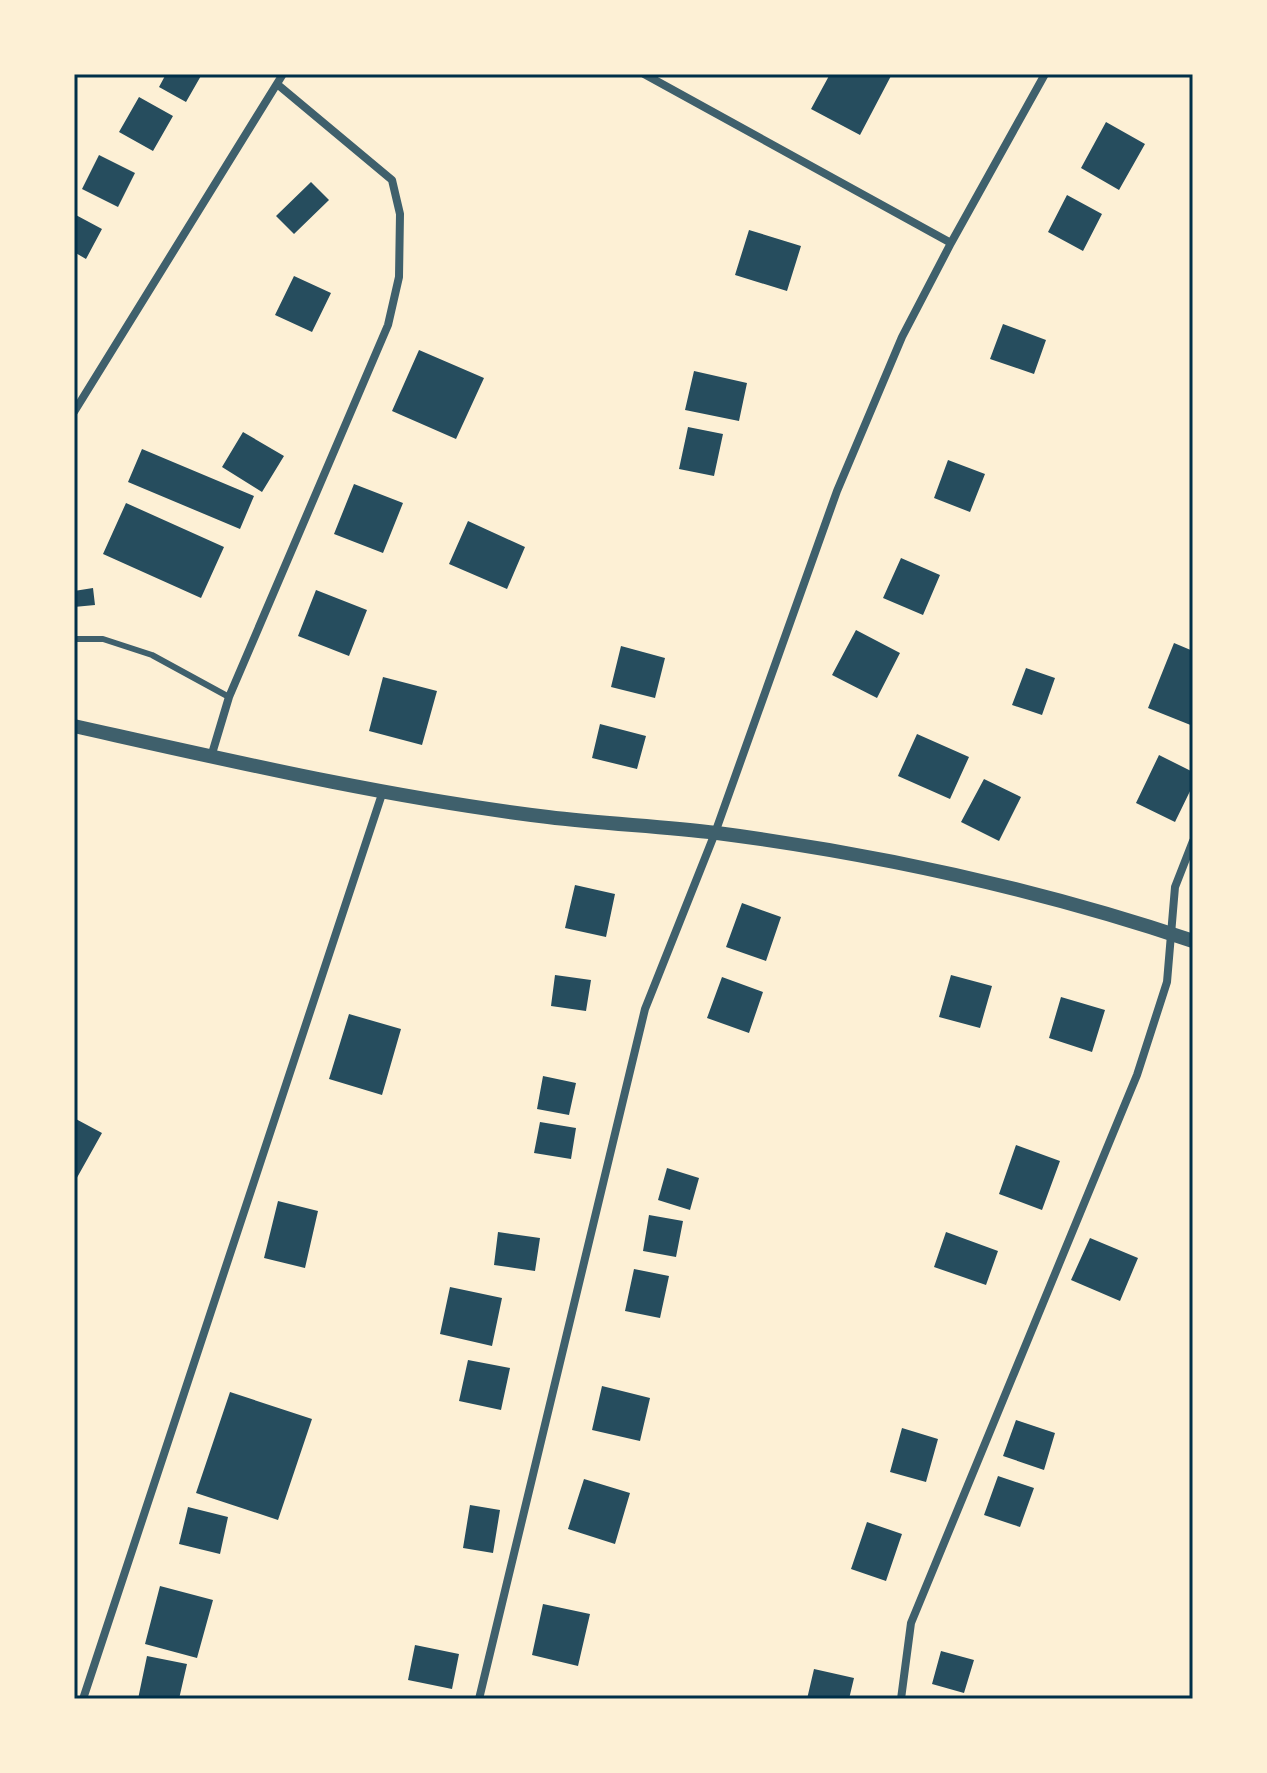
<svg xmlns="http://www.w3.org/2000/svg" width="1267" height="1773" viewBox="0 0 1267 1773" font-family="'Open Sans',sans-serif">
<rect width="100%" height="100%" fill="#fdf0d5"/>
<path fill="#264d5e" d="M166,74H202L186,102L159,87Z
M830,74H892L860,135L811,109Z
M139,97L173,116L153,151L119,132Z
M1106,122L1145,144L1119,190L1081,168Z
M99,155L135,173L118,207L82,189Z
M311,182L329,200L294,234L276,216Z
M1067,195L1102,214L1083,251L1048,232Z
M74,214L102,229L86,259L74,252Z
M749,230L801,246L787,291L735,275Z
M294,276L331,293L312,332L275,315Z
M1003,324L1046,340L1034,374L990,359Z
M419,350L484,378L456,439L392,411Z
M694,371L747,383L739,421L685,410Z
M688,427L723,434L714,476L679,469Z
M243,432L284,456L262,492L222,467Z
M142,449L254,496L240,529L128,482Z
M948,460L985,474L970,512L934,498Z
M354,484L403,503L383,553L334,534Z
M126,503L224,547L201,598L103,554Z
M468,521L525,547L507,589L449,564Z
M901,558L940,575L923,615L883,598Z
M93,588L95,605L74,607V591Z
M316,590L367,610L349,656L298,636Z
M856,630L900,653L877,698L832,675Z
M1174,643L1193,651V726L1148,708Z
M621,646L665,658L655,698L611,687Z
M1026,668L1055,678L1042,715L1012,705Z
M383,677L437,691L422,745L369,731Z
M600,724L646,736L637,769L592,758Z
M917,734L969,757L950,799L898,776Z
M1159,755L1193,772V785L1175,822L1136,803Z
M984,779L1021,797L999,841L961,822Z
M575,885L615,894L606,937L565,928Z
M742,903L781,917L766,961L726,947Z
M555,975L591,980L586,1011L551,1006Z
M951,975L992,986L980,1028L939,1017Z
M722,977L763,992L749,1033L707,1018Z
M1061,997L1105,1010L1092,1052L1049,1038Z
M349,1014L401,1029L382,1095L329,1079Z
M543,1076L576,1083L569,1115L537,1109Z
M74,1118L102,1133L74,1183Z
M540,1122L576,1128L571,1159L534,1153Z
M1016,1145L1060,1161L1042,1210L999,1194Z
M667,1168L699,1178L690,1210L658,1200Z
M278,1201L318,1211L305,1268L264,1258Z
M649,1215L683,1221L676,1257L643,1251Z
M498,1232L540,1238L535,1271L494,1265Z
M946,1232L998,1251L986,1285L934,1267Z
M1090,1238L1138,1258L1120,1301L1071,1280Z
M634,1269L669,1276L660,1318L625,1311Z
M450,1287L502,1298L492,1346L440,1334Z
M468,1360L510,1368L501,1410L459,1401Z
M602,1386L650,1398L640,1441L592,1430Z
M230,1392L312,1419L278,1520L196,1493Z
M1016,1420L1055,1433L1044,1470L1003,1456Z
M902,1428L938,1439L926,1482L890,1472Z
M998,1476L1034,1488L1020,1527L984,1515Z
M584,1479L630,1493L615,1544L568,1529Z
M470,1505L500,1510L493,1553L463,1548Z
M188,1507L228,1517L220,1554L179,1544Z
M867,1522L902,1534L886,1581L851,1569Z
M160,1586L213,1600L197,1658L145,1644Z
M543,1604L590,1614L578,1666L532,1655Z
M415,1645L459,1654L452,1689L408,1680Z
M941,1651L974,1660L964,1693L932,1684Z
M147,1656L187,1664L179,1699H138Z
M814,1669L854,1678L849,1699H807Z"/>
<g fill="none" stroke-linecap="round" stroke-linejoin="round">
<path stroke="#3f606c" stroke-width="6" d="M74,639H103L152,655L229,697"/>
<path stroke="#3f606c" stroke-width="8" d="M644,74L951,243
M74,412L283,74
M211,757L229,697L388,325L399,277L400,214L392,180L277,84
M83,1699L383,791
M479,1699L645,1009L715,833L837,491L902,337L951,243L1045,74
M901,1699L911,1623L1137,1075L1167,982L1175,887L1193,841"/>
<path stroke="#3f606c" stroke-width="14" d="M74,726C231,761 389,798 548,817C604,824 661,826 717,833C878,854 1038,889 1193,941"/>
</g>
<rect width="1267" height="1773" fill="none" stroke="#fdf0d5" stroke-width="152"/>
<rect x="76" y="76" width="1115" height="1621" fill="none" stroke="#003049" stroke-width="3"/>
</svg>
